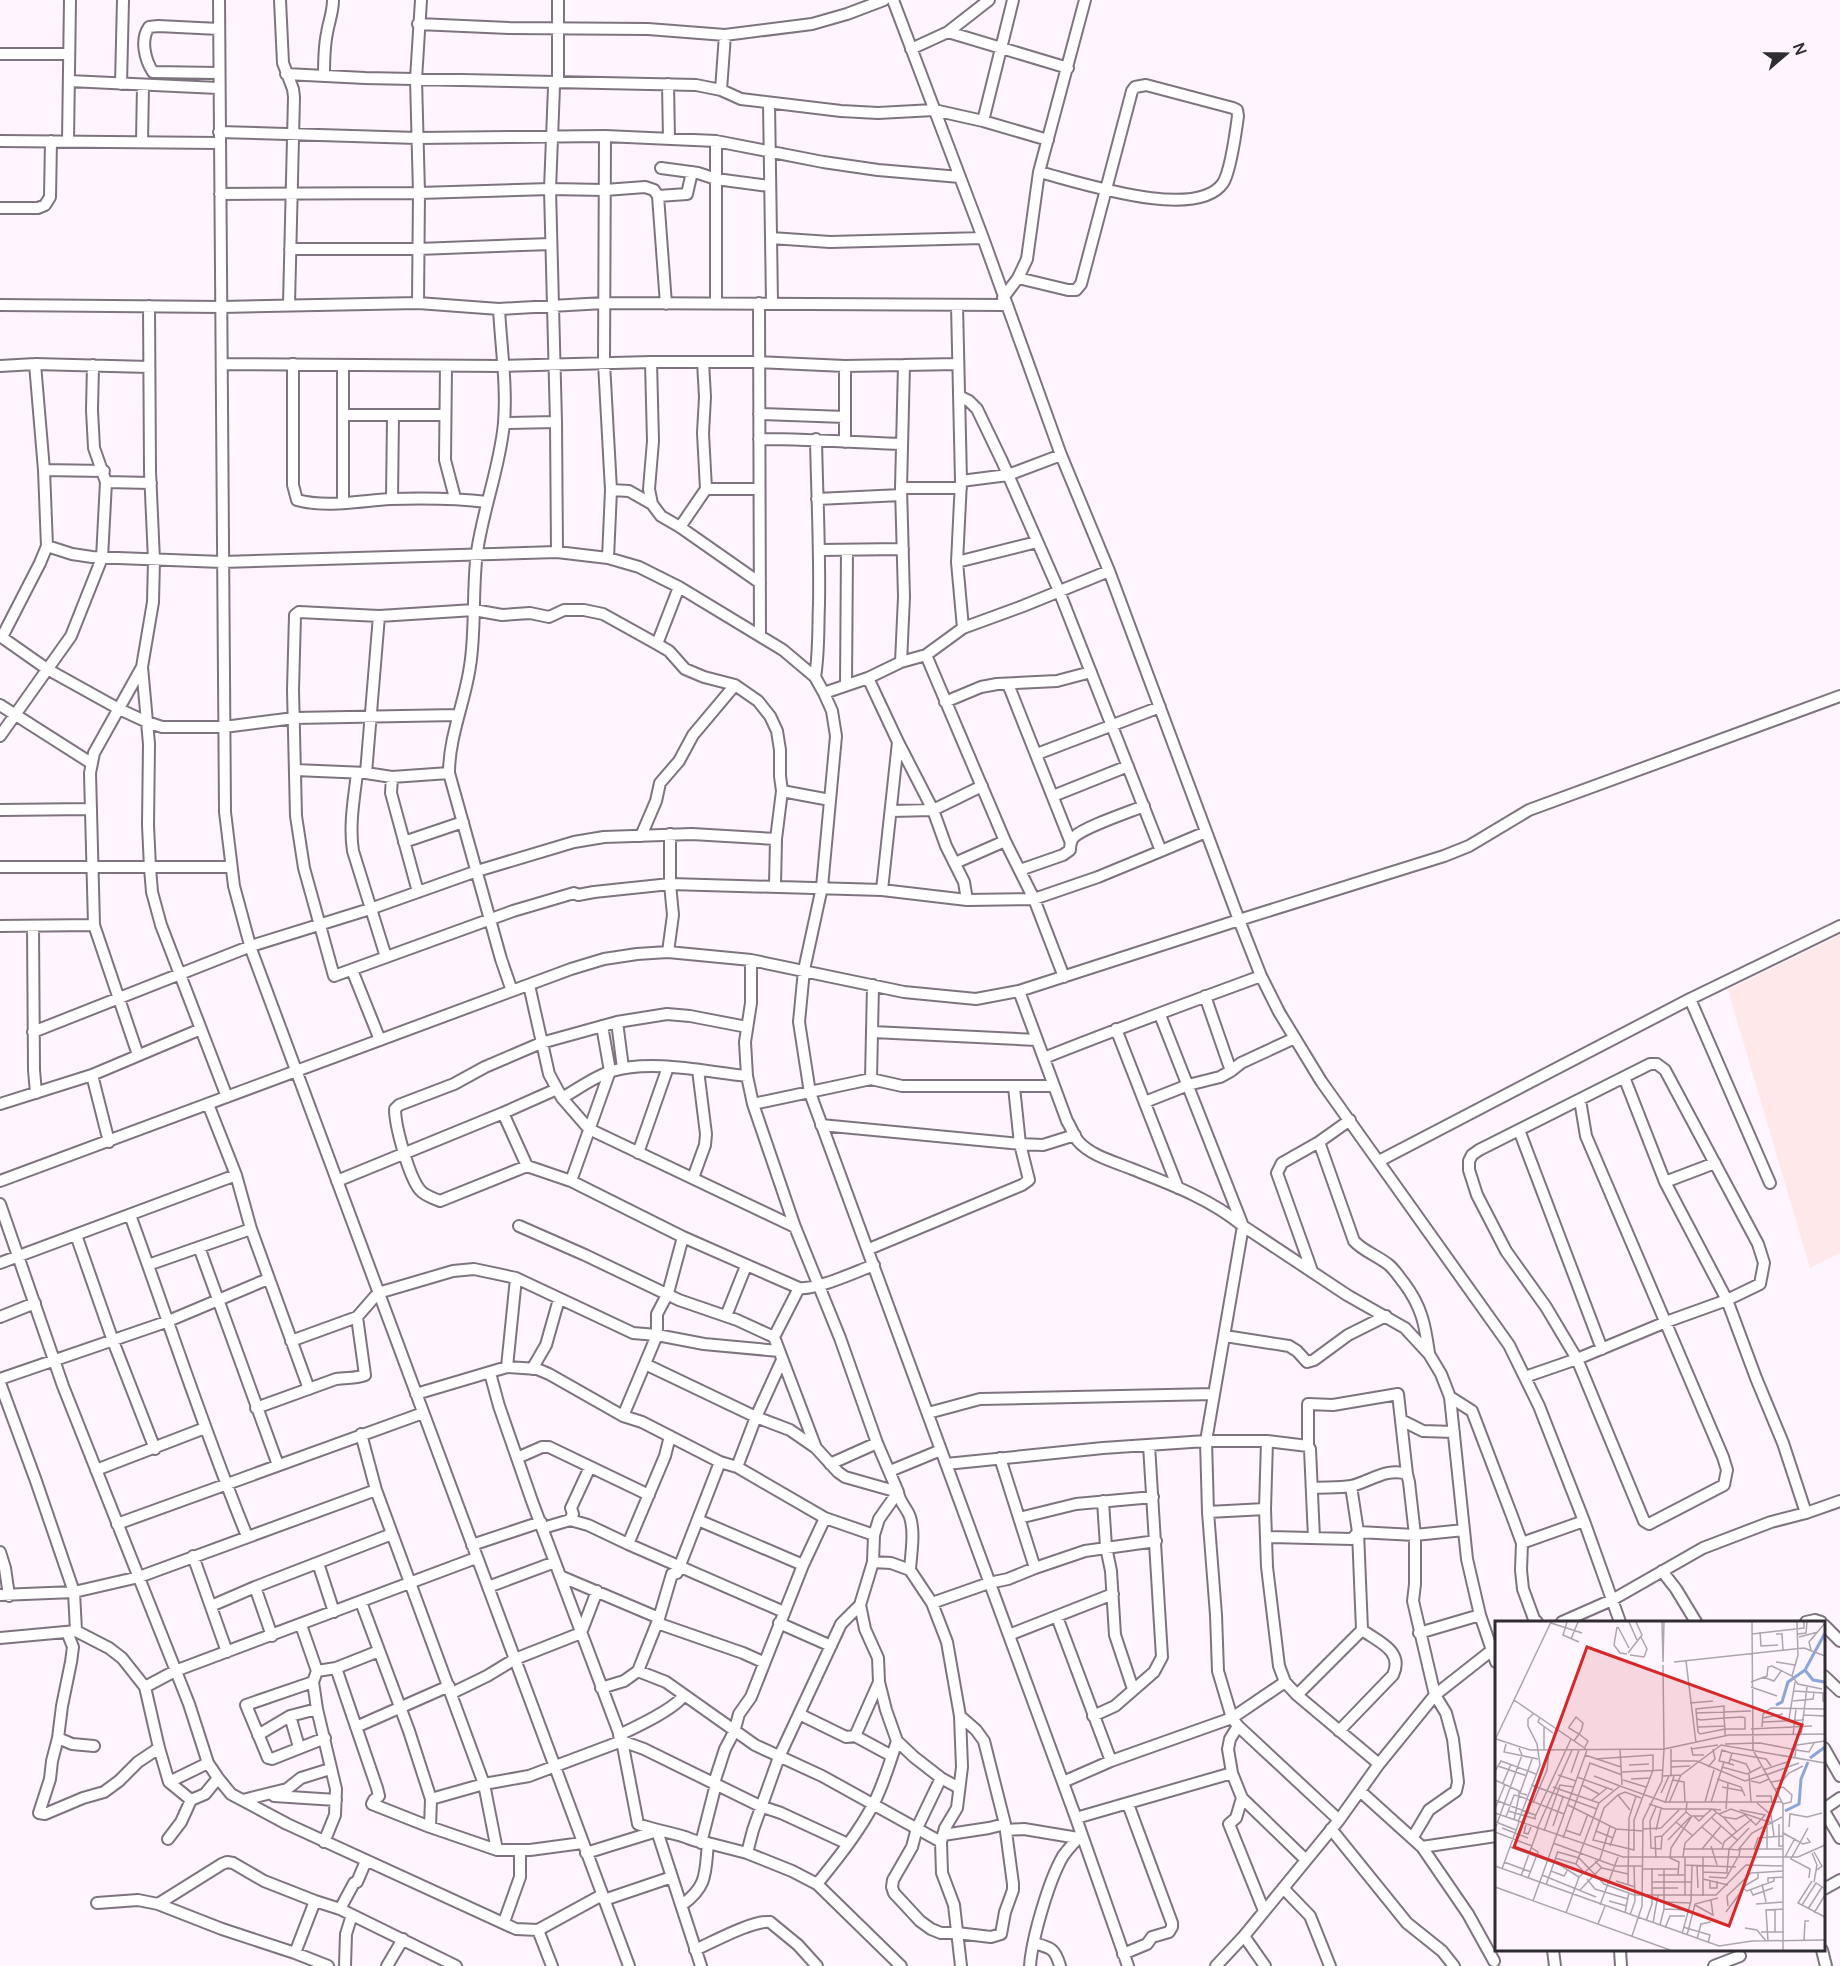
<svg xmlns="http://www.w3.org/2000/svg" width="1840" height="1966" viewBox="0 0 1840 1966" font-family="Manrope,sans-serif">
<rect width="100%" height="100%" fill="#fef5ff"/>
<path fill="#fee8e9" d="M1840,935V1253L1810,1268L1728,990Z"/>
<g fill="none" stroke-linecap="round" stroke-linejoin="round">
<defs>
<path id="minor" d="M219,0L225,812L234,886L251,949L629,1966
M280,0L283,63L293,89L294,97L289,304
M418,24L509,28L648,29L725,35L812,24L847,14L884,0
M948,32L1068,68
M911,49L948,32L989,0
M0,54H69
M218,73L153,72C145,60 140,40 149,27L158,26L219,29
M286,74L365,78L696,85L721,90L741,99L841,111L878,113L934,110L983,121L1048,140
M324,76C324,61 324,47 327,33C329,21 333,12 333,0
M69,81L218,88
M121,84L123,0
M668,84L669,139
M721,90L725,35
M769,103L772,303
M983,121L1013,0
M219,132L417,138L605,136L716,141L823,162L878,170L960,177
M605,136L604,363L611,490L608,558
M0,141L219,143
M68,141L70,0
M142,142L143,85
M661,168L698,173L716,179L769,186
M220,194L419,193L550,189L605,190L645,187L654,190L658,196L666,304
M658,196L687,194L692,172
M0,208H38L45,205L50,197L51,141
M771,238L830,242L983,238
M290,249H418L551,244
M1018,278L1068,290H1076L1081,284L1132,91L1135,87L1146,85L1233,108L1237,110L1238,116C1236,131 1230,172 1223,183C1196,222 1079,182 1039,172
M1003,298L1018,278L1027,259L1039,172L1085,0
M418,303L419,193L416,79L421,0
M716,303V141
M759,303L760,636
M0,305L222,307L418,303L499,309L604,303L1006,305
M957,305L961,481L957,562L963,628
M149,306L150,471L154,560L153,602L142,667L149,744L148,825L150,868L152,892L161,925L227,1097
M499,309C501,346 507,386 504,423C500,467 483,509 477,552C472,590 476,629 470,666C465,702 449,736 449,773L501,959L512,991
M651,362L653,441L649,489L652,504
M222,364L502,366L651,362H759L845,366L904,365L901,488L904,597L901,662
M293,364V485L297,500C326,508 360,501 390,499C422,498 455,498 487,502
M904,365L958,364
M0,366L35,364L149,367
M446,366L445,460L455,498
M759,414L845,417
M343,415H445
M504,423L556,422
M759,439C806,439 854,442 901,444
M845,442V366
M44,470L104,471
M961,481L1008,475L1061,455
M106,482L151,483
M901,488H961
M706,489H759
M611,490L629,491L652,504L661,516L680,527L760,583
M392,499L393,416
M817,499L901,495
M343,502V365
M680,527L706,489L703,433L705,397L703,362
M47,546L72,554L92,557L222,562L557,552L608,558L639,567L679,587L783,650L815,677L824,693L832,711L836,736L822,887L804,970L799,1022L810,1093L1076,1818L1128,1966
M820,550L903,549
M557,552L556,422L550,189L554,87L558,78V0
M957,562L1037,542
M0,636L47,669L119,709L147,722L162,727H224L294,718L457,715
M2,637L40,563L47,546L44,470L35,364
M657,644L679,587
M926,655L1005,841L1034,899L1064,977
M815,677C819,653 818,629 819,604C820,549 817,494 816,439
M868,678L898,742L882,890
M1008,684L1071,843
M846,685L847,550
M824,693L868,678L901,662L926,655L963,628L1023,606L1109,571
M945,702L981,687L997,684L1057,681L1091,672
M0,705L91,763
M0,736L71,636L102,558L106,482L94,448L92,410L93,365
M898,742L933,810L946,846L964,882L967,900
M1037,754L1160,707
M295,770L366,773L392,777L449,773
M357,773C354,799 349,825 353,851L386,957
M366,773L379,616
M392,777L391,793L418,892
M782,791L830,800
M1053,796L1128,766
M0,810L90,809
M891,811L933,810L982,786
M641,836L656,801L660,783L679,761L693,735L735,685
M404,842L463,822
M1161,851L1206,832
M955,863L1005,841
M0,867H231
M1020,870L1063,855L1070,850C1070,845 1071,840 1074,837C1084,827 1129,812 1144,806
M775,885L776,839L782,791L780,776V750L777,731L770,716L758,701L735,685L704,677L685,669L669,651L657,644L603,614L584,610H564L549,617L530,613L502,615L474,610L379,616L299,612L295,615L293,690L296,816L304,868L334,976L513,911L574,893L578,895L594,892L670,884L882,890L967,900L1034,899L1098,877L1161,851L1059,591L1002,461L977,409L969,401L959,396
M0,926L94,925
M33,927L34,1070L36,1093
M668,952L673,915L670,884V834
M751,960V1003L745,1042L747,1076L753,1104L795,1227L840,1338L877,1443L898,1492L879,1519L874,1535L873,1562L860,1605L865,1629L878,1658L879,1682L886,1710L897,1741L914,1757L941,1778L959,1788
M352,970L380,1040
M529,985L549,1074L562,1098L589,1129L795,1227
M1019,991L1067,1121C1071,1127 1074,1136 1078,1141C1091,1156 1115,1162 1132,1169C1170,1184 1211,1199 1243,1226L1347,1295L1405,1328L1429,1354L1441,1374L1450,1397L1467,1559L1480,1615L1496,1662
M1205,996L1231,1071
M1690,999L1770,1183
M1160,1015L1243,1226L1206,1441L1208,1512L1216,1615L1218,1671L1232,1718L1238,1726L1339,1820
M617,1022L623,1068
M747,1027L690,1016L667,1014L617,1022L541,1043L485,1067L454,1084L399,1105L395,1109C395,1126 409,1177 420,1190C425,1196 433,1198 440,1201L527,1166L571,1181L683,1237L799,1288C817,1290 855,1272 874,1265
M1116,1029L1178,1188
M33,1032L251,946L370,909L477,871L574,842L604,837L692,834L776,839
M873,1032L1036,1040
M138,1055L94,925L90,773L94,753L142,667
M1044,1058C1116,1029 1188,1003 1261,976
M92,1075L109,1142
M1624,1077L1665,1182L1727,1300L1756,1378L1783,1443L1806,1513
M871,1079L873,985
M562,1098C578,1089 595,1076 612,1071C652,1059 706,1072 747,1076
M1145,1102L1188,1085L1220,1077L1231,1071L1241,1063L1295,1038
M0,1104L92,1075L201,1029
M208,1104L236,1175L251,1229L309,1389
M753,1104L871,1079L902,1086H1054
M503,1113L557,1089
M821,1125L1020,1144L1043,1145L1075,1135
M1519,1130L1602,1349
M1319,1142L1354,1241C1363,1251 1378,1256 1389,1265C1395,1270 1399,1277 1404,1283C1422,1307 1425,1325 1429,1353
M638,1153L668,1067
M1379,1161L1690,999L1840,926
M693,1178L705,1145L706,1134L698,1070
M0,1181L571,969L604,959L637,954L668,952L751,960L904,992L976,999L1019,991L1239,920L1109,571L1061,455L983,238L893,0
M337,1181L503,1113L527,1166
M571,1181L610,1071L602,1026
M1665,1182L1715,1163
M0,1204L63,1386L189,1704L208,1763L218,1778L231,1794L287,1824L516,1929L538,1930L552,1966
M130,1215C169,1322 204,1431 247,1536
M519,1226L585,1255L679,1300L737,1320L774,1337
M76,1235L113,1341L155,1449
M199,1247L278,1465
M869,1249L1022,1185L1029,1180L1020,1144L1014,1087
M0,1263L236,1175
M148,1265L251,1229
M1312,1271L1277,1173L1282,1163L1319,1142L1350,1120
M726,1316L746,1266
M0,1317L35,1303
M1225,1336L1289,1346L1297,1351L1307,1362L1314,1360L1348,1335L1386,1316
M291,1341L357,1317
M782,1360L756,1417L790,1430L816,1448L774,1337L799,1288
M645,1364L756,1417L737,1467
M507,1367L516,1278
M532,1369L546,1345L559,1299
M490,1373L499,1406L532,1501L622,1741L644,1749L760,1806L781,1813L848,1844
M1525,1377L1577,1359L1666,1322L1727,1300L1760,1284L1764,1263L1758,1244L1665,1070L1657,1064H1650L1479,1150L1472,1155L1469,1161V1170L1477,1195L1506,1251L1546,1307L1577,1359L1644,1521L1649,1524L1724,1485L1727,1470L1723,1457L1586,1136L1580,1100
M0,1379L166,1322L268,1279
M0,1383L36,1481L74,1592L76,1631
M416,1394L507,1367L537,1369L549,1374L623,1416L642,1422L720,1462L737,1467L825,1518L874,1535
M1450,1397L1472,1411L1512,1516L1522,1543L1521,1570L1523,1589L1534,1619L1537,1622
M256,1408L336,1379C346,1377 356,1379 365,1375L357,1317L378,1293L453,1271L474,1269L516,1278L633,1333L657,1335L704,1344L779,1351
M928,1413L980,1399L1214,1394
M623,1416L657,1335V1314L668,1293L683,1237
M1401,1420L1423,1431L1454,1432
M361,1434L376,1490L484,1784L497,1850
M1267,1441L1265,1509L1267,1567L1279,1666L1285,1682L1297,1695L1379,1764
M1308,1446V1404L1333,1405L1398,1394L1407,1474
M816,1448L838,1472L845,1477L898,1492C899,1502 907,1508 910,1517C915,1533 911,1553 910,1570
M517,1458L542,1447H549L649,1495
M1000,1458L1035,1568
M830,1464L877,1443
M946,1464L1103,1448L1206,1441H1267L1308,1446L1310,1449L1314,1538
M96,1470L205,1428
M890,1471L941,1450
M1312,1488C1324,1487 1339,1488 1351,1486C1369,1482 1387,1467 1407,1474L1409,1482L1415,1535V1584L1413,1601L1435,1695L1446,1713L1453,1739L1458,1782L1456,1791L1429,1810L1413,1837
M1103,1501L1106,1547L1111,1571L1115,1635L1133,1689
M1208,1512L1265,1509
M1019,1518L1076,1504L1153,1497
M570,1520L573,1514L571,1508L590,1467
M698,1520L803,1565
M117,1524L423,1413
M543,1528L570,1520L588,1525L628,1544L784,1612
M1266,1537L1352,1539L1358,1532L1415,1535L1464,1530
M1522,1543L1584,1521
M628,1544L665,1456L670,1436
M472,1545L541,1522
M0,1552L5,1568L9,1596
M193,1556L227,1652
M873,1562L891,1563L910,1570L932,1603L947,1642L960,1716L962,1767L957,1808L945,1828L941,1842L942,1873L954,1905L961,1966
M318,1563L334,1612
M1662,1571L1676,1589L1696,1622
M560,1576L659,1618
M255,1587L272,1636
M488,1587L555,1562
M0,1595L74,1592L139,1577L376,1490
M361,1602L409,1731L431,1799L430,1827
M932,1603L989,1583L1008,1579L1035,1568L1085,1551L1156,1541
M211,1606L255,1587L392,1534
M1057,1617L1111,1761
M1562,1622L1612,1600L1703,1548L1771,1522L1806,1513L1840,1501
M1620,1622L1584,1521L1539,1406L1509,1345L1321,1081L1279,1012L1261,976L1239,920L1444,856L1469,846L1529,810L1840,696
M1806,1622L1815,1620L1821,1622
M657,1623L743,1653L763,1662
M779,1623L831,1646
M301,1625L317,1671L313,1682L317,1709L336,1789L335,1815L324,1842
M1824,1625L1840,1641
M67,1632L73,1647L71,1662L62,1706L58,1738L52,1761L50,1779L39,1813L45,1814L83,1798L104,1792L119,1781L138,1762L159,1748
M1419,1633L1480,1615
M1009,1635L1113,1594
M0,1638L76,1631L109,1648L122,1658L145,1687L159,1748L169,1782L191,1800
M336,1668L377,1788L379,1796L374,1800L372,1804L430,1827L497,1850H530L582,1843
M317,1671L336,1668L379,1651
M638,1671L659,1618L672,1574L677,1573L720,1462
M1824,1676L1840,1691
M313,1682L246,1705L268,1758L272,1759L325,1738
M145,1687L175,1671L476,1558
M601,1688L624,1681L638,1671L666,1682L755,1745L822,1776L941,1842
M452,1693L487,1676L515,1659L581,1633L597,1591
M1297,1695L1362,1630L1358,1532L1351,1486
M799,1714L846,1737L855,1736L892,1756
M290,1716L299,1747
M1093,1716L1115,1706L1154,1672L1162,1657L1149,1445
M1238,1726L1230,1739L1228,1749L1232,1773L1242,1798L1306,1860
M356,1727L449,1686
M1339,1731L1393,1675C1404,1651 1379,1642 1362,1630
M258,1735L290,1716L317,1709
M619,1735C636,1727 675,1709 684,1695
M855,1736L879,1682
M58,1738L72,1744L94,1746
M1824,1748L1840,1776
M941,1778L917,1828L912,1847L893,1880L892,1887L894,1893L920,1921L931,1929L941,1933H957L991,1937L1001,1934L1005,1912L1013,1890V1884L1005,1824L984,1741L976,1730L960,1716
M169,1782L208,1763
M1063,1782L1111,1761L1232,1718L1285,1682
M714,1783L725,1749L734,1732L739,1714L751,1697L803,1565L825,1518
M1360,1791L1422,1847L1468,1914L1494,1961
M274,1796L336,1800
M1242,1798L1236,1818L1229,1824L1264,1911
M431,1799L484,1784L529,1776L622,1741L638,1824C654,1830 669,1832 685,1837C693,1840 699,1843 708,1843L747,1853L792,1871L817,1884L901,1966
M243,1800L287,1789L301,1778L330,1769
M1824,1809L1840,1798
M1824,1811L1840,1838
M1076,1818L1232,1773
M1331,1829L1407,1923L1442,1951L1454,1966
M1006,1830L1024,1829L1078,1838
M943,1835L989,1828L1005,1824
M168,1839L181,1822L191,1800L205,1794L218,1778
M701,1843L716,1784
M1422,1847L1496,1836
M586,1853L657,1831L701,1966
M747,1853L753,1830L779,1757L841,1624L860,1605
M817,1884C838,1858 859,1832 874,1803C884,1783 890,1762 897,1741
M1283,1888L1310,1916L1330,1966
M1824,1889L1840,1880
M604,1900L672,1877
M97,1903L138,1900L158,1904L222,1929L295,1953L328,1966
M158,1904L222,1864L227,1862L233,1863L264,1881L315,1901L340,1909L456,1966
M682,1905C708,1886 705,1873 708,1843
M340,1909L354,1883L357,1882L366,1861
M504,1922L520,1877V1850
M538,1930L602,1895
M1244,1936L1265,1966
M1034,1943C1051,1948 1055,1948 1060,1966
M695,1950C713,1942 753,1920 770,1922L798,1945L817,1966
M1553,1950L1555,1966
M1620,1950L1621,1966
M1822,1950L1826,1966
M295,1953L315,1901
M1123,1954L1147,1944L1152,1937L1169,1932L1172,1927V1923L1128,1804
M345,1966L346,1934L352,1915
M387,1966L403,1939
M1030,1966C1032,1938 1049,1880 1063,1856C1069,1848 1075,1841 1082,1835
M1216,1966L1244,1936L1339,1820L1379,1764L1435,1695L1496,1647
M1714,1966L1740,1956"/>
</defs>
<use href="#minor" stroke="#7e747f" stroke-width="14"/>
<use href="#minor" stroke="#fff" stroke-width="10"/>
</g>
<g transform="translate(1495 1621)">
<rect width="330" height="330" fill="#fef5ff"/>
<path fill="none" stroke="#8aa5da" stroke-width="3" d="M310,49L330,12M281,84L287,81L293,61L310,49L318,59L330,61M315,137L330,126M290,190L304,183L306,158L313,141"/>
<path fill="none" stroke="#aca5ad" stroke-width="1.5" d="M72,1L68,14L84,21M134,1L142,19M167,1L168,41L169,1M257,1L258,129L288,183V329M56,2L87,12M122,6L119,24L125,32L132,33M123,6L134,27M265,11L266,25L283,24M257,13L309,7V1M281,13H287L288,29M303,13L311,12L312,1M304,16L323,11M76,18L83,1M316,29L314,21L330,2M133,32L147,14L141,1M135,34L149,36L152,28L146,16M191,40L201,122M179,41L309,27L330,35M281,41L300,44M168,44L169,128L234,114L330,113M297,55L303,34L302,1M268,56L279,60L287,49M256,61L272,55L273,46L277,45L297,55L303,63L327,68M256,66L282,75M299,70L328,72V81M19,79L91,128M298,80L318,78L319,72M195,82L218,80M201,92L256,90M309,94L330,95M45,96L43,101L58,112M268,97L288,93M202,98L206,99L229,97L247,96L250,97V108H230L205,113L203,111L201,89V88L229,85V97L230,108V115M294,98L300,61M268,101L309,99M203,106L230,105M267,106L268,93L276,87L330,88M256,108L317,105M298,114L301,88M306,114L312,66M1,118L35,129L169,128L167,160L148,199L147,285L137,315M0,119L56,1M79,120L84,113L86,110L87,107L88,102L81,96L74,106V107L84,113L93,120L90,126M11,123L9,131L43,138M230,123L265,122L301,129M302,124L330,120M196,126L198,134H209M125,128L127,164M176,128V155M196,128L223,124M49,129V106M301,129L314,131L319,122M90,134L126,146M300,136L302,114M100,138L158,134V149L139,199V229L98,219L109,187L123,174L130,171L146,177M235,138L251,143L256,152M176,140H202L250,160L271,153M229,141L224,140L227,129L236,132M234,142L237,132L271,138L276,145M134,144L154,143M3,145L32,155M176,146L195,145M213,146L220,138L218,128M227,146L252,153L266,146M268,149L292,141M0,150L6,140L41,153M127,151L168,149M76,152L84,129M254,153L256,181M63,154L81,160M271,154L304,142M99,155L125,165M168,155L186,154L226,124L330,142M82,156L118,169M136,158L156,157M222,158L246,166L250,175M0,159L24,170V175L69,193M128,159L151,166M178,159L189,161L190,181M256,160L265,162L274,158M276,161L288,159L294,152L308,145M8,162L16,143M36,164L102,188M87,164L104,173M58,166L104,182M227,166L248,170M280,168L288,166L297,174L296,181L288,183M166,172L174,155M32,174L25,172L37,138M123,174L135,189M261,175H276L277,182M0,179L40,194M97,179L112,167M210,181L219,149M216,181L229,141L239,144M38,182L52,149L54,129M170,182L179,155M174,182L186,154M262,182L276,194L279,215M154,183L169,188H217L228,196L241,198L252,193M73,184L121,208L148,210M161,186L155,200L156,227L166,228L167,215L191,191L192,181M0,188L10,163M231,188L233,162M245,189L270,194L261,204L250,194M13,190L41,198M191,191L196,195H209L204,200L199,195M0,192L128,236H303L330,224M224,193L236,188L277,202M209,195L217,188L226,189M11,196L19,174L24,175L19,199M217,197L242,219M229,197L242,211M39,198L76,118M1,201L21,209M23,201L45,144L42,123L33,105V98L39,92M181,201L198,215M284,203V225H288M31,204L29,212L33,213L36,206M58,205L68,176M207,206L227,223M294,206L295,193L312,196L327,192M7,207L33,217M313,207L296,238L315,248L314,257M0,208L27,134L24,127M42,208L77,129M148,208L166,207L184,189M70,209L85,214L93,193M161,209L166,188M49,210L65,164L79,166M101,210L118,217M0,211L37,225M288,212L308,223L315,221L312,217M68,217L95,142L127,154M173,219L195,196M58,222L120,245H148M115,225L121,208M216,225L222,244M15,226L65,244L84,256M188,228H234L254,207M207,228L226,205M227,228L229,221L257,198M259,228L263,217L288,215M272,228V205M63,231L84,237L109,263L139,274H221L251,244L288,245M319,231L327,245L322,249M317,232L322,244L319,261M188,236L190,222L221,192M208,236V275M244,236L245,228H288M290,236L300,217M60,237L81,243L89,251M161,237L160,216L167,215M100,240L107,247L133,253M9,241L36,251M81,243L104,182L125,165L170,181H287M190,244L241,246M0,245L224,325L257,320L330,319M202,245L203,267M7,248L24,201M148,248H183M56,250L69,255L73,248M208,251L234,252M232,251L234,228L243,229L257,212L287,196M47,254L101,276M163,254H190M183,254L184,241L175,237L176,227L197,195M26,255L43,208M214,256L231,257L243,236M33,257L43,231L37,227M92,258L100,268L133,278M208,258L233,264M215,259V267H222V260M121,260L140,266M317,260L303,282L330,296M157,261H196M273,261V257L288,256M267,263L271,281M51,264L63,230M133,264L134,197L141,175M0,266L175,329M157,267H183M248,267L252,270L279,260V256M255,268L258,274L278,267M85,269L106,247M190,274V236M38,280L92,129M114,280L132,285M170,281L196,282M261,283L288,281M105,284L123,236M200,284L218,294L216,279M307,284L321,262L330,268M233,285L232,275L256,252L288,250M169,288L194,289M313,288L327,266M231,291L251,264L263,257V251M71,292L84,256L105,238L115,205M130,292L134,271M319,292L330,274M135,294L140,280L139,245M151,300L157,283V247M158,302L163,274M103,303L110,285M165,304L169,288V248M188,306L215,314L213,322M170,307L175,295H190M250,307L262,309L271,320M266,311H289M280,311V288M187,313L196,280L197,245M192,314L200,283L223,277M202,318L206,303L216,301M273,320L271,289L288,288M309,320L310,300H314"/>
<path fill="#d62828" fill-opacity="0.15" stroke="#d62828" stroke-width="3" d="M92,26L307,104L234,305L19,226Z"/>
<rect width="330" height="330" fill="none" stroke="#302c31" stroke-width="3"/>
</g>
<g transform="translate(1786 54) rotate(70)" stroke="#fef5ff" stroke-width="4.5" paint-order="stroke">
<path d="M0-4.5L10 22L0 15L-10 22Z" fill="#302c31"/>
<text y="-9" font-size="16" font-weight="bold" text-anchor="middle" fill="#302c31">N</text>
</g>
</svg>
